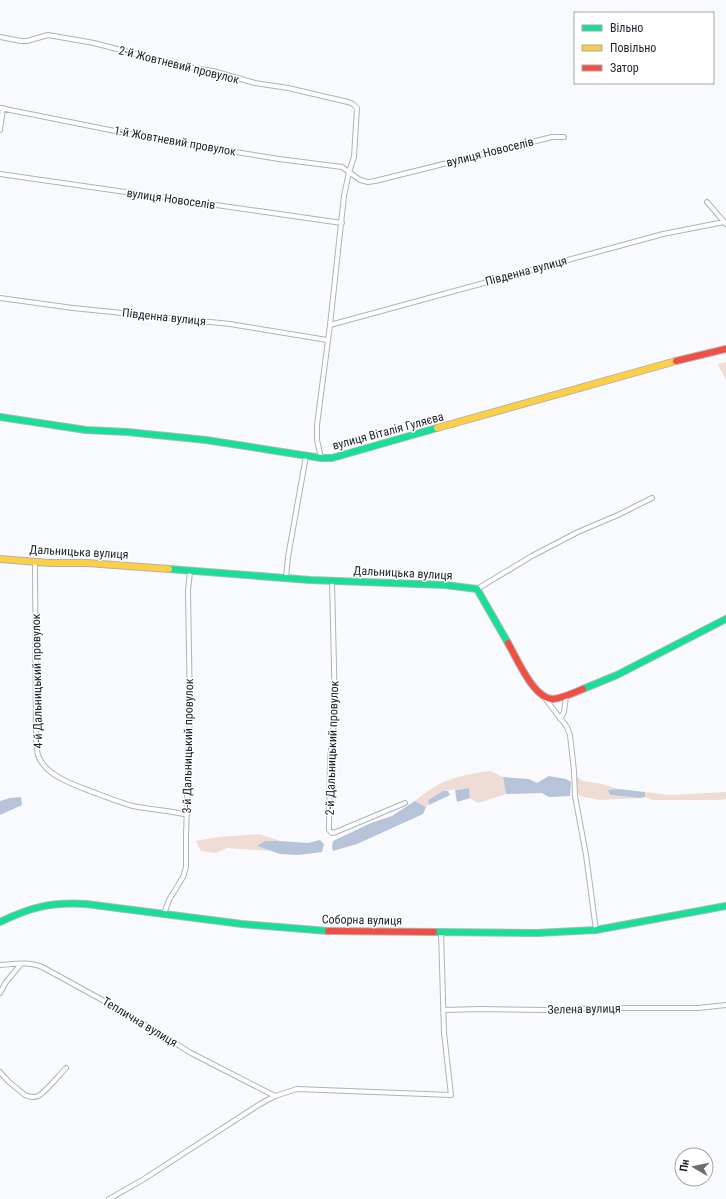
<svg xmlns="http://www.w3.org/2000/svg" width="726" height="1199" viewBox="0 0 726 1199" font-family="'Roboto Condensed',sans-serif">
<rect width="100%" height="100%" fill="#f8fafd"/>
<path fill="#efdcd5" d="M726,362V380L718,364Z
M490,771L503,777L506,794L478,803L470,798L469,788L443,791L428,800L429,805L426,807L415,801C440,780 458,775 490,771Z
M577,777L583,781L602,784L618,789L609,790L610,795L640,798L600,800L580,796L577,791Z
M645,792L669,795L726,792V799L720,800H653L645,797Z
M259,834L280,841H265L258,846L271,851L227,848L216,853L201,851L196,841L219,837Z"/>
<path fill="#b6c3d9" d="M549,776L566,779L571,782L570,796L549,797L542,793L506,794L503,777L529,779L537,783Z
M469,788L470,798L457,802L455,790Z
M618,789L645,792V797L640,798L610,795L608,790Z
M443,791H448L450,795L429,805L428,800Z
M21,797L22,805L0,815V801L10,798Z
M415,801L426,807L423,814L357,844L333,851L332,847L333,841L371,823L392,816Z
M320,840L324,844L322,852L298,855L280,854L257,846L265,841H280L308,843Z"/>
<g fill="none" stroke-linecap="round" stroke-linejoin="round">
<defs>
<path id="street" d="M0,37L21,41H27L48,35L94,43L182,66L213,71L255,83L288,88L348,102L353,104L357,108L354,157L349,172L344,196L330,325L317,425V440L321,458
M0,108L160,140L279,159L342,167L360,180L368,182L375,181L552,137H564
M0,130L3,108
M0,174L342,223
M707,202L726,224
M0,298L73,308L230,324L327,340
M330,325L663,234L724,222
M35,562L36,743C37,747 37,751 38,755C45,777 78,786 98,794C109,798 121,803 133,806C151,810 169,810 187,815
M286,578L288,557L306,456
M332,581L335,710L330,760L329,830L332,833L336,832L405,803
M477,589L532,556L578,532L618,515L652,498
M544,697L567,727L570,735L574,771L575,796L586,855L596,930
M560,719L564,712L566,696
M164,914L169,900L183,877L186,867V836L190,713L188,590L190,572
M0,965C15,964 30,961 44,968L128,1014L191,1053L275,1096
M0,993L6,982L21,964
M443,1010L481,1009L547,1010L599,1008H698L726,1005
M0,1072L9,1082L25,1095C29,1097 33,1098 38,1096C46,1092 59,1075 66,1068
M109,1199L144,1179L260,1104L275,1096L297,1089L451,1095L444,1033L441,932"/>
<path id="fast" d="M0,417L86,430L127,432L206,440L321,458H332L437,428
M169,569L310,580L445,585L477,589L508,643
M583,689L617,675L726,619
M0,922C31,907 51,902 86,904L242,924L328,931
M434,932L537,933L596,930L726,906"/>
<path id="slow" d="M437,428L676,361
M0,559L50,563H87L169,569"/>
<path id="jam" d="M676,361L726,349
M508,643C517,659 534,699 553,699C563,698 574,693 583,689
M328,931L434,932"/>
</defs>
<use href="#street" stroke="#afb3b8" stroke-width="6"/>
<use href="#fast" stroke="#afb3b8" stroke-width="8"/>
<use href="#slow" stroke="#afb3b8" stroke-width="8"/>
<use href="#jam" stroke="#afb3b8" stroke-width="8"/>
<use href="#street" stroke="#fefeff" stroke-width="4"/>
<use href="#fast" stroke="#16e098" stroke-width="6"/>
<use href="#slow" stroke="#ffcf43" stroke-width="6"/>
<use href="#jam" stroke="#f24e42" stroke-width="6"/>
</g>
<g text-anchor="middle" stroke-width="3" stroke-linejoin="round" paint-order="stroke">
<g font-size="12" fill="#1a1f28" stroke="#fff">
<text transform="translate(179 65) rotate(14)" y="4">2-й Жовтневий провулок</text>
<text transform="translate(175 141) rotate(10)" y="4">1-й Жовтневий провулок</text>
<text transform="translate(490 152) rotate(-14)" y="4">вулиця Новоселів</text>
<text transform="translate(171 199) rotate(8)" y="4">вулиця Новоселів</text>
<text transform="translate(526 271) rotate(-15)" y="4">Південна вулиця</text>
<text transform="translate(164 317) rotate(6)" y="4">Південна вулиця</text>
<text transform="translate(388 431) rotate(-15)" y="4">вулиця Віталія Гуляєва</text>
<text transform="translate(79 552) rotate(3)" y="4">Дальницька вулиця</text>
<text transform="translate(403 573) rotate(3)" y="4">Дальницька вулиця</text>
<text transform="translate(37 681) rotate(-91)" y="4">4-й Дальницький провулок</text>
<text transform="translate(188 746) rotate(-89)" y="4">3-й Дальницький провулок</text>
<text transform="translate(332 748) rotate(-88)" y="4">2-й Дальницький провулок</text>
<text transform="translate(362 920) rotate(1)" y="4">Соборна вулиця</text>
<text transform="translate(584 1009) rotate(-1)" y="4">Зелена вулиця</text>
<text transform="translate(140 1022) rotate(31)" y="4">Теплична вулиця</text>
</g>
</g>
<rect x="574" y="12" width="140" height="72" fill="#ffffff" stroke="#a3a5a9"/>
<rect x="582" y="25" width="20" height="6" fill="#16e098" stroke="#a3a5a9"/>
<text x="610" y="32" font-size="12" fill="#1a1f28">Вільно</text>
<rect x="582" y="45" width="20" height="6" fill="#ffcf43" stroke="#a3a5a9"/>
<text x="610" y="52" font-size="12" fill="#1a1f28">Повільно</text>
<rect x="582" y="65" width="20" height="6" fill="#f24e42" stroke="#a3a5a9"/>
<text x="610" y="72" font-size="12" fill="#1a1f28">Затор</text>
<g transform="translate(694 1167) rotate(279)"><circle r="19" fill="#ffffff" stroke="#a3a5a9"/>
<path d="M0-3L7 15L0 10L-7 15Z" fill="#686c73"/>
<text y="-6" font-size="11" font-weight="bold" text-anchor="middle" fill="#1a1f28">Пн</text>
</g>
</svg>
